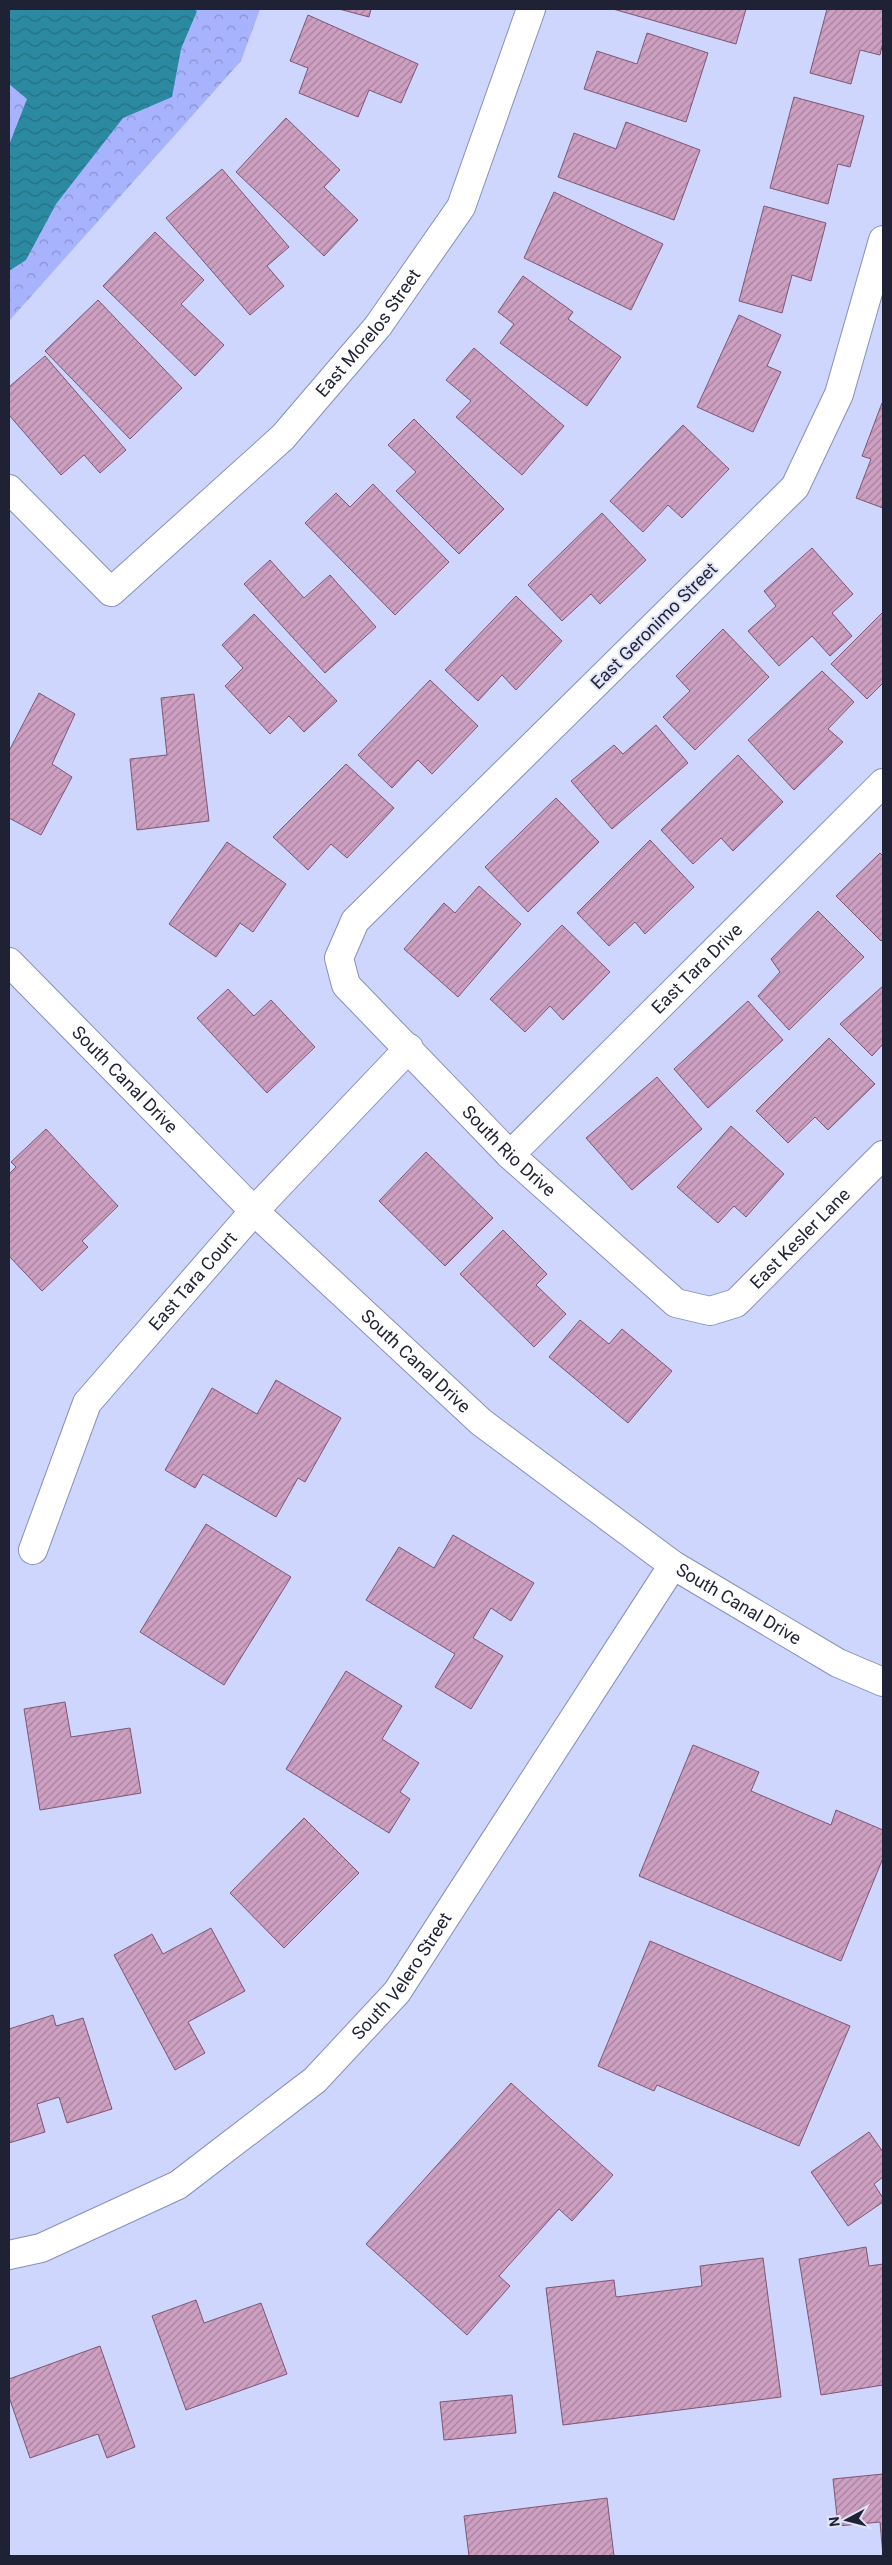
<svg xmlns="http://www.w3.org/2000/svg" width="892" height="2565" viewBox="0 0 892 2565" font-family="Roboto,sans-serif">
<defs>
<pattern id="park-crowns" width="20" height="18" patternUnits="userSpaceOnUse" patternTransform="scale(1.25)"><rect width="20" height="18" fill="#a8b3fd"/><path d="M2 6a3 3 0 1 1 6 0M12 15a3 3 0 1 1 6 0" fill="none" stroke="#8891ce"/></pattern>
<pattern id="water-waves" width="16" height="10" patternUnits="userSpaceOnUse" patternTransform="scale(1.25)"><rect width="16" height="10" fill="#2b8aa1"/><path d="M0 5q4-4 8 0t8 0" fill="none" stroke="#247084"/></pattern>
<pattern id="building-hatch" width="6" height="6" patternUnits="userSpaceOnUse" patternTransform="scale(1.25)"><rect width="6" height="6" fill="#cd9fc0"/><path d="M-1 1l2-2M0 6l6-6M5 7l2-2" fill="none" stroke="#a6819d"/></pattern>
</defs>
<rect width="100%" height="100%" fill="#ced6fd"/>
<path fill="url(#park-crowns)" d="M9,9H260L241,61L9,321Z"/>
<path fill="url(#water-waves)" d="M9,9H193L197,11L181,49L172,97L123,118L56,204L26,260L9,271V145L27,99L9,84Z"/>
<path fill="url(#building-hatch)" stroke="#7f5674" d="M339,9H371L369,17Z
M613,9H746L736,44Z
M827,9H883V42L880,55L860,50L851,84L810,73Z
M308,15L418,64L401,103L369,90L358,117L299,93L308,68L290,61Z
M647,33L708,53L686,122L584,89L597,51L637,64Z
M794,97L864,116L850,167L838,164L828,204L770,188Z
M286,118L340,170L324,187L358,220L324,256L236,172Z
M626,122L700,150L674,220L558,177L574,133L616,149Z
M222,169L289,247L267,266L284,286L250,315L166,218Z
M554,192L663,244L631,310L524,258Z
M764,206L826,223L811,281L792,275L782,313L739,301Z
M155,232L204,280L181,304L224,345L195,376L103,286Z
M523,276L573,312L568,319L621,357L587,406L500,343L514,324L498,312Z
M98,300L182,388L130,439L45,351Z
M739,315L781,335L767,366L781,372L753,432L697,407Z
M474,348L564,426L522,475L456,417L471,401L446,380Z
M45,356L126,450L100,473L84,455L61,475L9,415V387Z
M882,403H883V508L856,498L871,459L862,456Z
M414,419L504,509L459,554L396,491L416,472L388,445Z
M683,425L729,469L682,518L668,505L643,532L610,501Z
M373,484L449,562L395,615L305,523L336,493L350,507Z
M602,513L646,560L600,604L591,594L562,621L528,585Z
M812,548L853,594L832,613L852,636L830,656L812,636L779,666L748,631L776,606L764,591Z
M270,560L304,598L330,575L376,627L325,673L244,584Z
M516,596L562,641L516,690L502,675L478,701L445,670Z
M883,612V683L867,699L831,664Z
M254,614L337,701L304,732L289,716L270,734L225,686L243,668L222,645Z
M723,629L769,677L695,750L663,717L690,691L676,676Z
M822,671L854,702L828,729L843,742L794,790L748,740Z
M430,680L478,726L432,774L418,760L392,788L358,755Z
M39,693L75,714L52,764L72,777L41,835L9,818V751Z
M194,694L209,821L137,830L130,759L167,755L161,698Z
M656,725L688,763L612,829L571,781L614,745L623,754Z
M738,755L783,802L733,851L721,838L693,864L661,830Z
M346,764L394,808L347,858L331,844L308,870L273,837Z
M556,798L599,842L528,912L485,867Z
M650,840L694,887L645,934L635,922L609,946L577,913Z
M227,842L286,884L253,932L240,923L216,957L169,924Z
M880,853L883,856V939L881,941L836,896Z
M479,886L521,924L458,997L404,949L444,903L455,913Z
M818,911L864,957L789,1030L758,996L780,972L771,959Z
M562,925L610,972L563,1020L550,1006L525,1032L490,999Z
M883,986V1044L872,1056L840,1024Z
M228,989L254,1016L271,1000L315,1047L267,1093L197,1018Z
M748,1001L783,1040L708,1108L674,1069Z
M829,1038L875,1084L828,1130L815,1117L788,1143L756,1111Z
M657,1077L702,1129L632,1190L586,1138Z
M731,1126L784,1174L746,1217L734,1206L718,1223L677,1187Z
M46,1129L118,1206L82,1241L88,1247L42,1291L9,1256V1174L16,1167L11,1162Z
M426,1152L493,1218L445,1266L379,1201Z
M503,1230L547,1274L536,1285L566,1314L534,1347L460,1274Z
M580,1320L609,1344L622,1329L672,1371L628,1423L549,1357Z
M276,1380L341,1418L305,1482L298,1478L276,1517L203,1474L195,1488L165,1470L212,1388L257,1414Z
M206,1524L291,1577L224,1685L140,1632Z
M453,1535L534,1583L511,1621L491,1608L473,1638L503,1656L471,1709L435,1687L455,1654L366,1600L399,1547L434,1568Z
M346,1671L402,1706L382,1739L419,1763L400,1792L410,1799L389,1833L286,1769Z
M65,1702L71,1737L130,1728L141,1793L40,1810L24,1709Z
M693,1745L759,1772L751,1791L831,1825L836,1810L883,1830V1858L841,1961L639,1876Z
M304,1818L359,1873L284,1948L230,1893Z
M211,1928L245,1991L188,2022L205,2053L175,2070L114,1955L152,1934L163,1954Z
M650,1941L850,2026L799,2146L657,2085L654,2091L598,2066Z
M53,2015L56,2026L83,2018L112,2109L67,2123L59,2097L37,2104L45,2132L9,2143V2029Z
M511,2083L613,2175L572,2221L559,2209L499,2276L510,2286L467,2335L366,2244Z
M869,2132L883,2152V2177L874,2184L883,2198V2202L848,2226L811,2172Z
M866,2247L869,2266L883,2264V2385L821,2395L799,2259Z
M763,2258L781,2397L563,2425L546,2288L614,2280L616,2297L702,2286L700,2266Z
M196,2300L204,2323L261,2303L287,2374L186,2410L152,2316Z
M100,2346L135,2447L107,2458L98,2434L30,2458L9,2397V2379Z
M512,2395L516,2433L444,2440L440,2402Z
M883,2474V2556L880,2522L838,2526L833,2479Z
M607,2498L614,2556H469L464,2516Z"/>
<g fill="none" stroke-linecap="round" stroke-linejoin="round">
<defs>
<g id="minor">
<path id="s1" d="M883,240L839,394L795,487L355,921L339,958L346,985L510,1155L676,1303L710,1311L736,1303L883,1155"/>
<path id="s2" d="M9,489L111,592L283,437L378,326L461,207L531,9"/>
<path id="s3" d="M510,1155L883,783"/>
<path id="s4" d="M33,1550L87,1403L254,1211L409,1048"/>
<path id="s5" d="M9,2255L41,2248L178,2185L315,2080L397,1992L673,1565"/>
</g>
<g id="tertiary">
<path id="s6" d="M9,962L254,1211L481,1422L673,1565L838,1663L883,1682"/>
</g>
</defs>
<use href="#minor" stroke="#878fbd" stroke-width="30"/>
<use href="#tertiary" stroke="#878fbd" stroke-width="30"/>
<use href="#minor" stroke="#fff" stroke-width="28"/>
<use href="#tertiary" stroke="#fff" stroke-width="28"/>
</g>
<g text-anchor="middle" stroke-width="4" stroke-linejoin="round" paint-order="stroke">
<g font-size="18" fill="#1f2134" stroke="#e0e4f8">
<text dy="6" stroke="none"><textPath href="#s2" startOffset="511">East Morelos Street</textPath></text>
<text transform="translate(654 626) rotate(-45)" y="6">East Geronimo Street</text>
<text dy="6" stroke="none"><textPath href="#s3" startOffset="264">East Tara Drive</textPath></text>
<text dy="6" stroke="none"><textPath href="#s6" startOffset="165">South Canal Drive</textPath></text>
<text dy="6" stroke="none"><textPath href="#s1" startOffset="1182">South Rio Drive</textPath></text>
<text dy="6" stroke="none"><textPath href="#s1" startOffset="1561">East Kesler Lane</textPath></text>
<text dy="6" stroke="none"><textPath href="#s4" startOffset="318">East Tara Court</textPath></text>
<text dy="6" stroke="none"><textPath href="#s6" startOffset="570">South Canal Drive</textPath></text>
<text dy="6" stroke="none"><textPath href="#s6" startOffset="975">South Canal Drive</textPath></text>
<text dy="6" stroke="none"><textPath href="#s5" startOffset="492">South Velero Street</textPath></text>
</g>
</g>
<rect width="892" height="2565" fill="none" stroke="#1f2134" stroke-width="20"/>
<g transform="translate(847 2520) rotate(263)" stroke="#e0e4f8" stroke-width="4" paint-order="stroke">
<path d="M0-4L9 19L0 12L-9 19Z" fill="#1f2134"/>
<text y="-8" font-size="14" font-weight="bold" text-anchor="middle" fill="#1f2134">N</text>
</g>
</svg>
